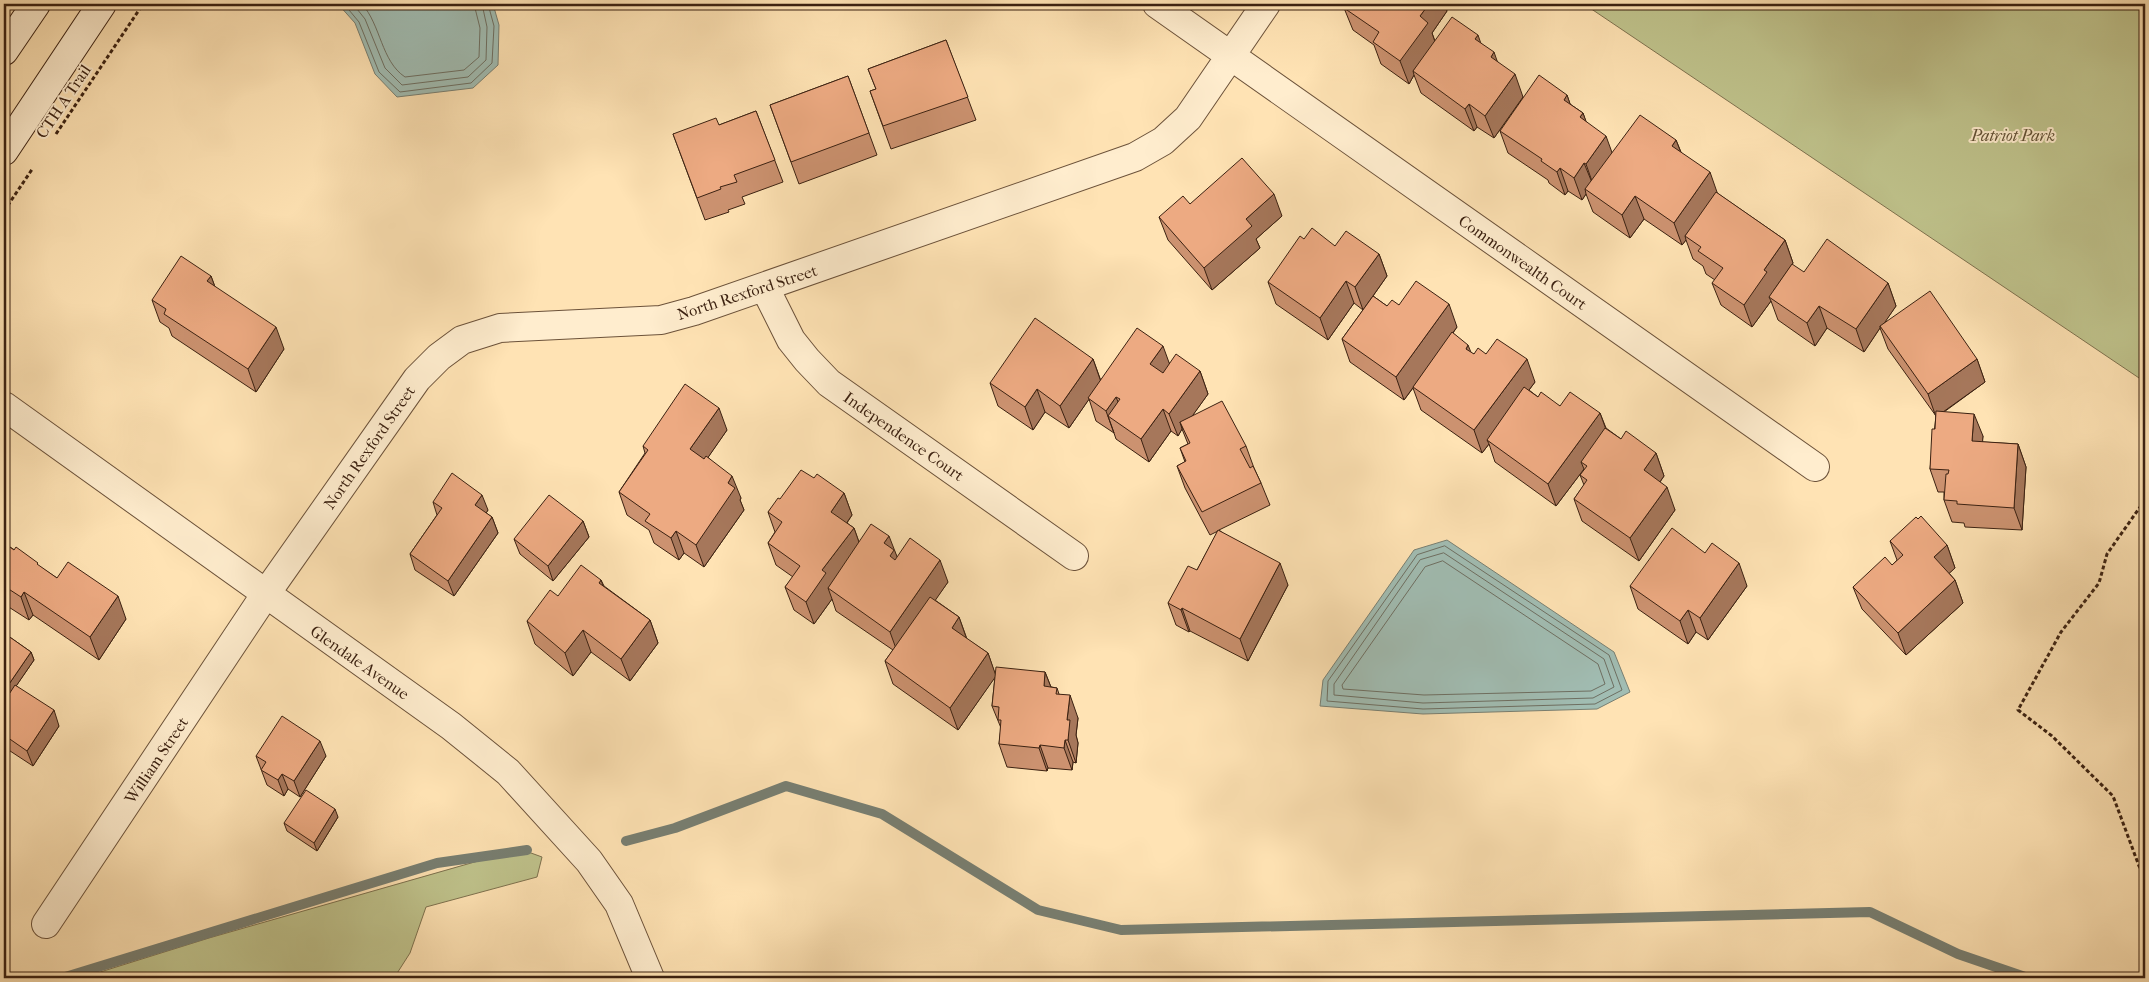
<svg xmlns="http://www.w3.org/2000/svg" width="2149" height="982" viewBox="0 0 2149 982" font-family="'IM FELL French Canon',serif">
<rect width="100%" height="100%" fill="#ffe3b4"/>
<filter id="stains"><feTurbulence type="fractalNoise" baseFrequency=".004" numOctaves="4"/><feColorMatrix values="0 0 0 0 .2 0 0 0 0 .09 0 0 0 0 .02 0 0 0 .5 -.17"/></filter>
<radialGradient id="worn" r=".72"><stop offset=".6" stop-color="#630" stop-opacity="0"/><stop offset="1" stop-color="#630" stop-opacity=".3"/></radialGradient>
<path fill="#c0c48d" stroke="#7e724f" d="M1584,4H2145V382Z
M520,849L542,857L537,877L426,907L410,953L394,978H81L209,938Z"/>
<path fill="#a1bdb3" stroke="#787f72" d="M338,4H493L499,25L498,65L473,88L397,97L375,74L355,23Z
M1447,540L1614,652L1630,692L1597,709L1423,714L1320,706L1323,680L1414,550Z"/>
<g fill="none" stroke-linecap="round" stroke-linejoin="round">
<path stroke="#6e6f62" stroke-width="1" d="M344,4L359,22L379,72L400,92L471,83L492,63L494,26L488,4
M353,4L365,19L385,68L402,85L468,77L486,60L487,27L482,4
M362,4C381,25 381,61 405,77L464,70L479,57L480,28L474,4
M1445,546L1609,655L1622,690L1595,704L1423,709L1327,701L1328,681L1417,555Z
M1444,553L1604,659L1614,687L1593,698L1423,703L1334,695V684L1420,560Z
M1443,561L1598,664L1605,684L1591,691L1424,695L1343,689L1342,685L1425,567Z"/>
<path stroke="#787f72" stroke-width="10" d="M626,841L675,828L786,786L882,814L1038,910L1121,930L1870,912L1958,954L2028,978
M62,978L437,863L527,850"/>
<defs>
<path id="minor" d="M1157,4L1815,467
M765,288L791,340L807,360L829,383L1074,556
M4,406L451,726L508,772L589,861L619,904L650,978
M46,924L265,595L417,379L439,357L462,340L500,328L661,320L694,311L1135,157L1163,141L1188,118L1266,4"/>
<path id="secondary" d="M4,51L36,4
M4,151L102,4"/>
</defs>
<use href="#minor" stroke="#6c523a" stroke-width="30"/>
<use href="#secondary" stroke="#3b2111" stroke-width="30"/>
<path stroke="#3b2111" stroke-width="3" stroke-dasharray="4 2.5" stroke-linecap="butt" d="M56,134L143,4
M4,211L33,168
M2145,500L2107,554L2099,583L2061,632L2018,710L2052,736L2113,796L2139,866L2145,876"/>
<use href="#minor" stroke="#ffedce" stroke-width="28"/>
<use href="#secondary" stroke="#ffedce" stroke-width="28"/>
</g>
<path fill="#cc9270" stroke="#3b2111" d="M1347,4H1444L1447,11L1432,33L1435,41L1480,42L1498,62L1523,97L1494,138L1477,127L1474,131L1421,93L1414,75L1409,84L1381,64L1374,45L1353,30L1344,8Z
M946,40L976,120L891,149L870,91L876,89L868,69Z
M848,76L877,155L799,184L770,105Z
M1567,95L1570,104L1583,113L1586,122L1612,153L1676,140L1681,152L1717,193L1785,240L1793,263L1774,291L1804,272L1888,283L1896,306L1884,323L1977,359L1985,382L1944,412L1983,436L1982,442L2018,444L2026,467L2022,530L1965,527L1964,523L1952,522L1944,500V492H1938L1930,469L1936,416L1888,349L1880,328L1864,352L1827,328L1815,346L1778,320L1771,301L1752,327L1721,305L1712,283L1715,280L1706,274L1703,266L1693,259L1686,240L1682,245L1644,219L1630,238L1593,212L1586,194L1582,200L1568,191L1565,195L1549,183L1548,180L1508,153L1500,131Z
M756,111L783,182L742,197L745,204L728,210L729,212L705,220L673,134L719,125Z
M1282,216L1256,239L1260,248L1212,290L1168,240L1159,217Z
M1304,239L1335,246L1379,254L1387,276L1373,296L1387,306L1399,305L1457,327L1453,333L1471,353L1474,354H1486L1535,382L1529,390L1538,397L1560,406L1600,413L1606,428L1621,439L1656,453L1664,476L1660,482L1675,510L1639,561L1582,521L1574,499L1584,485L1580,475L1584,470V469L1556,506L1495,462L1489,444L1482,453L1421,410L1413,388L1404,400L1350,362L1342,339L1363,310L1354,303L1328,340L1276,304L1268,282Z
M211,276L215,287L284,349L256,392L172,336L169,328L160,322L152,300Z
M1093,359L1101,381L1169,363L1200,371L1208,394L1192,416L1246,446L1254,468L1261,483L1270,505L1219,530L1288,585L1248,661L1190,631L1189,632L1176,625L1168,603L1197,570L1218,531L1210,535L1185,488L1177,466L1185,462L1180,448L1188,444L1182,429L1178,436L1171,431L1149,462L1116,439L1114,433L1096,421L1089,399L1069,428L1045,412L1033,430L998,406L990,383Z
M727,430L708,457L741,498L740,500L744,510L704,567L684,553L679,560L654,543L649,530L627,515L619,492L645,453L643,446Z
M844,493L852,515L847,523L854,528L859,542L893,549L894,550L897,557L948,582L935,600L959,617L967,639L988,653L995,674L1045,672L1051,687L1057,688L1059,694L1078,718L1076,735L1078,743L1076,763L1073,762L1072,770L1048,768L1047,771L1007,767L999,744L1001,728L992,706L995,677L958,730L893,684L885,661L893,650L836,611L832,599L814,624L794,610L785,587L793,577L776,565L768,543L775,532L768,512L780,499Z
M433,502L488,510L486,513L492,517L498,533L454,596L415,570L410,554L437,515Z
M583,521L589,537L553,581L520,554L514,539Z
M1890,541L1947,545L1955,568L1949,573L1955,580L1963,603L1906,655L1862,609L1853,587L1892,565L1897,560Z
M4,543L57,578L126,619L99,660L33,615L29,620L4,604Z
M601,580L604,586L650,620L658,643L630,681L591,652L573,676L535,644L527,621L558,596Z
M1630,586H1747L1708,640L1696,632L1688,644L1638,609Z
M4,633L31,652L34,660L16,686L59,726L33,766L4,747V702L9,695L4,691Z
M256,756H326L300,797L288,789L284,796L267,785Z
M338,817L317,851L287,831L284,823Z"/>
<path fill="#a6775b" stroke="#3b2111" d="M1429,4H1444L1447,11L1432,33L1436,45L1413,71L1414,75L1409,84L1400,61L1420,16Z
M1478,35L1486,58L1475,39Z
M1494,52L1502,75L1491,57Z
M1515,74L1523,97L1494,138L1485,116Z
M1567,95L1575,118L1564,100Z
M1469,104L1477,127L1474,131L1465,109Z
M1583,113L1591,135L1580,117Z
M1606,136L1614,158L1594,187L1586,164Z
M1676,140L1685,163L1672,146Z
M1584,163L1593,185L1585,189L1586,194L1582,200L1574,178Z
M1560,168L1568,191L1565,195L1557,172Z
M1710,172L1718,195L1685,236L1686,240L1682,245L1674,223Z
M1274,194L1282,216L1256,239L1260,248L1212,290L1204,268L1246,219Z
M1635,196L1644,219L1630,238L1622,215Z
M1785,240L1793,263L1774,290L1775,294L1769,297L1771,301L1752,327L1744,305L1764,270Z
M1379,254L1387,276L1363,310L1355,287Z
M211,276L219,298L207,281Z
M1346,281L1354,303L1328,340L1320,318Z
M1888,283L1896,306L1881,328L1880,326V328L1864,352L1856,329Z
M1449,304L1457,327L1404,400L1396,377Z
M1819,306L1827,328L1815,346L1807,323Z
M276,327L284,349L256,392L248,369Z
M1468,345L1477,367L1466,349Z
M1163,346L1171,368L1158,386L1150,364Z
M1093,359L1101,382L1069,428L1060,406Z
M1527,359L1535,382L1490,442L1487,440L1489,444L1482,453L1474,430Z
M1977,359L1985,382L1936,417L1928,394Z
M1200,371L1208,394L1183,429L1180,422L1182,429L1178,436L1169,414Z
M1037,389L1045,412L1033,430L1025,407Z
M1116,397L1125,419L1108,416L1114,433L1106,411Z
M719,408L727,430L698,472L690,449Z
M1163,409L1171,431L1149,462L1141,439Z
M1600,413L1608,435L1581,462L1584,469L1556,506L1548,484Z
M1974,414L1983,436L1981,464L1972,441Z
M2018,444L2026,467L2022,530L2014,508Z
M1656,453L1664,476L1652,493L1644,470Z
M732,476L741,498L740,500L744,510L704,567L696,545L728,483Z
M1667,487L1675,510L1639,561L1630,538Z
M844,493L852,515L839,534L831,512Z
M482,495L488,510L481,521L475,505Z
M492,517L498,533L454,596L448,581Z
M583,521L589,537L553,581L548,566Z
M854,528L862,551L828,588L832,599L814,624L806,602L822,570Z
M676,531L684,553L679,560L671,538Z
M889,536L903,572L898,579L884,543Z
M1947,545L1955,568L1942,580L1934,557Z
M940,560L948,582L898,654L890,632Z
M1280,563L1288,585L1248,661L1240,639Z
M1739,563L1747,586L1708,640L1700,618Z
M601,580L609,602L599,583Z
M1955,580L1963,603L1906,655L1898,633Z
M24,592L33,615L29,620L21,597Z
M118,596L126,619L99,660L90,637Z
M1182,608L1190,631L1189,632L1181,610Z
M1688,610L1696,632L1688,644L1680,621Z
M959,617L967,640L952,628Z
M650,620L658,643L630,681L621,659Z
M583,630L591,652L573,676L565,653Z
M31,652L34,660L10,695L7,687Z
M988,653L996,676L958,730L950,708Z
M1045,672L1054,695L1044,686Z
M1070,695L1078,718L1076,735L1078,743L1076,763L1068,740L1067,720Z
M54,710L59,726L33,766L27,751Z
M1065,740L1073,762L1072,770L1064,748Z
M320,741L326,756L300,797L294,781Z
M1040,745L1048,768L1047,771L1039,748Z
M282,774L288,789L284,796L278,780Z
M335,809L338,817L317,851L314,843Z"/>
<path fill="#edaa82" stroke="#3b2111" d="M1347,4H1429L1420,16L1428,23L1400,61L1373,42L1379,32L1344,8Z
M1452,17L1478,35L1475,39L1494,52L1491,57L1515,74L1485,116L1469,104L1465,109L1413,71Z
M946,40L968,97L883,126L870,91L876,89L868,69Z
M1539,75L1567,95L1564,100L1583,113L1580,117L1606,136L1586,164L1584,163L1574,178L1560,168L1557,172L1541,161L1542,159L1500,131Z
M848,76L869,133L791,162L770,105Z
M756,111L775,160L734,175L737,182L720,187L721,189L697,198L673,134L716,118L719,125Z
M1640,115L1676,140L1672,146L1710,172L1674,223L1635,196L1622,215L1585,189Z
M1242,158L1274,194L1246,219L1252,226L1204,268L1159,217L1183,196L1190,204Z
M1716,192L1785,240L1764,270L1767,272L1744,305L1712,283L1723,268L1698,251L1701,247L1685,236Z
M1312,228L1335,246L1346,231L1379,254L1355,287L1346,281L1320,318L1268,282L1300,236L1304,239Z
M1827,239L1888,283L1856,329L1819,306L1807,323L1769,297L1792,264L1804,272Z
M181,256L211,276L207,281L276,327L248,369L164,314L166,309L152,300Z
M1416,281L1449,304L1396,377L1342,339L1373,296L1387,306L1392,300L1399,305Z
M1930,291L1977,359L1928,394L1880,326Z
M1035,318L1093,359L1060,406L1037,389L1025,407L990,383Z
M1137,328L1163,346L1150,364L1163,373L1176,354L1200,371L1169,414L1163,409L1141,439L1108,416L1120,399L1116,397L1106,411L1088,398Z
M1452,332L1468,345L1466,349L1474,354L1478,348L1486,354L1497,339L1527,359L1474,430L1413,387Z
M685,384L719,408L690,449L704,459L706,456L732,476L728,483L735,488L696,545L676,531L671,538L645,521L650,514L619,492L648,450L643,446Z
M1524,387L1538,397L1541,392L1560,406L1570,392L1600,413L1548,484L1487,440Z
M1222,401L1246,446L1240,449L1250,468L1253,466L1261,483L1202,512L1177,466L1186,461L1180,448L1190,443L1180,422Z
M1936,411L1974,414L1972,441L2018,444L2014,508L1957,504V501L1944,500L1946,474H1948L1949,470L1930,469L1932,429H1935Z
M1605,428L1621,439L1626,431L1656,453L1644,470L1667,487L1630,538L1574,499L1587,480L1580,475L1587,466L1581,462Z
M801,470L814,478L817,474L844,493L831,512L854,528L822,570L826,573L806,602L785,587L800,566L768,543L782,522L768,512L778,498L780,499Z
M452,473L482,495L475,505L492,517L448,581L410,554L442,508L433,502Z
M549,495L583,521L548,566L514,539Z
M1921,516L1947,545L1934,557L1955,580L1898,633L1853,587L1885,557L1892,565L1903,555L1890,541L1916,517L1918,519Z
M871,524L889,536L884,543L894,550L890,556L895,560L910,538L940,560L890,632L828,588Z
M1672,528L1705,553L1712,543L1739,563L1700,618L1688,610L1680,621L1630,586Z
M1218,530L1280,563L1240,639L1182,608L1181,610L1168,603L1188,566L1197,570Z
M4,543L14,550L16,547L38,563L37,564L57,578L68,562L118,596L90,637L24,592L21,597L4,586Z
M581,565L601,580L599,583L650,620L621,659L583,630L565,653L527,621L550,590L558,596Z
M930,597L959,617L952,628L988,653L950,708L885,661Z
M4,633L31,652L7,687L4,685Z
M996,667L1045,672L1044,686L1057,688L1056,694L1070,695L1067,720H1070L1068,740H1065L1064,748L1040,745L1039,748L999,744L1001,720H998L999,707L992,706Z
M15,685L54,710L27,751L4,735V702Z
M282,716L320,741L294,781L282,774L278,780L261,770L266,762L256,756Z
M306,790L335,809L314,843L284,823Z"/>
<g text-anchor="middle" stroke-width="4" stroke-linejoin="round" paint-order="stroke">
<g font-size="16" fill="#3b2111" stroke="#ffedce">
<text transform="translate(63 101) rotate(-56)" y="6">CTH A Trail</text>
<text transform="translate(1523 262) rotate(35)" y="6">Commonwealth Court</text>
<text transform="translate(747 292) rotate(-18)" y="6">North Rexford Street</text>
<text transform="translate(904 436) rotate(35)" y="6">Independence Court</text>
<text transform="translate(369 447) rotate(-55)" y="6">North Rexford Street</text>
<text transform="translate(360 662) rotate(35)" y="6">Glendale Avenue</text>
<text transform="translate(156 760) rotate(-56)" y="6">William Street</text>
</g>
<g font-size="16" font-style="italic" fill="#635236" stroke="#ffedce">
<text x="2013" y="141">Patriot Park</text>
</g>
</g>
<rect width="2149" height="982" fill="none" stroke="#ffe3b4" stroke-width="20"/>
<rect x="5" y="5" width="2139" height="972" fill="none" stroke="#3b2111" stroke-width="2.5"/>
<rect x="10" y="10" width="2129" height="962" fill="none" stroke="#3b2111"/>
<rect width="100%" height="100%" filter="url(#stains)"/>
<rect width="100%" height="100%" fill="url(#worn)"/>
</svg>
